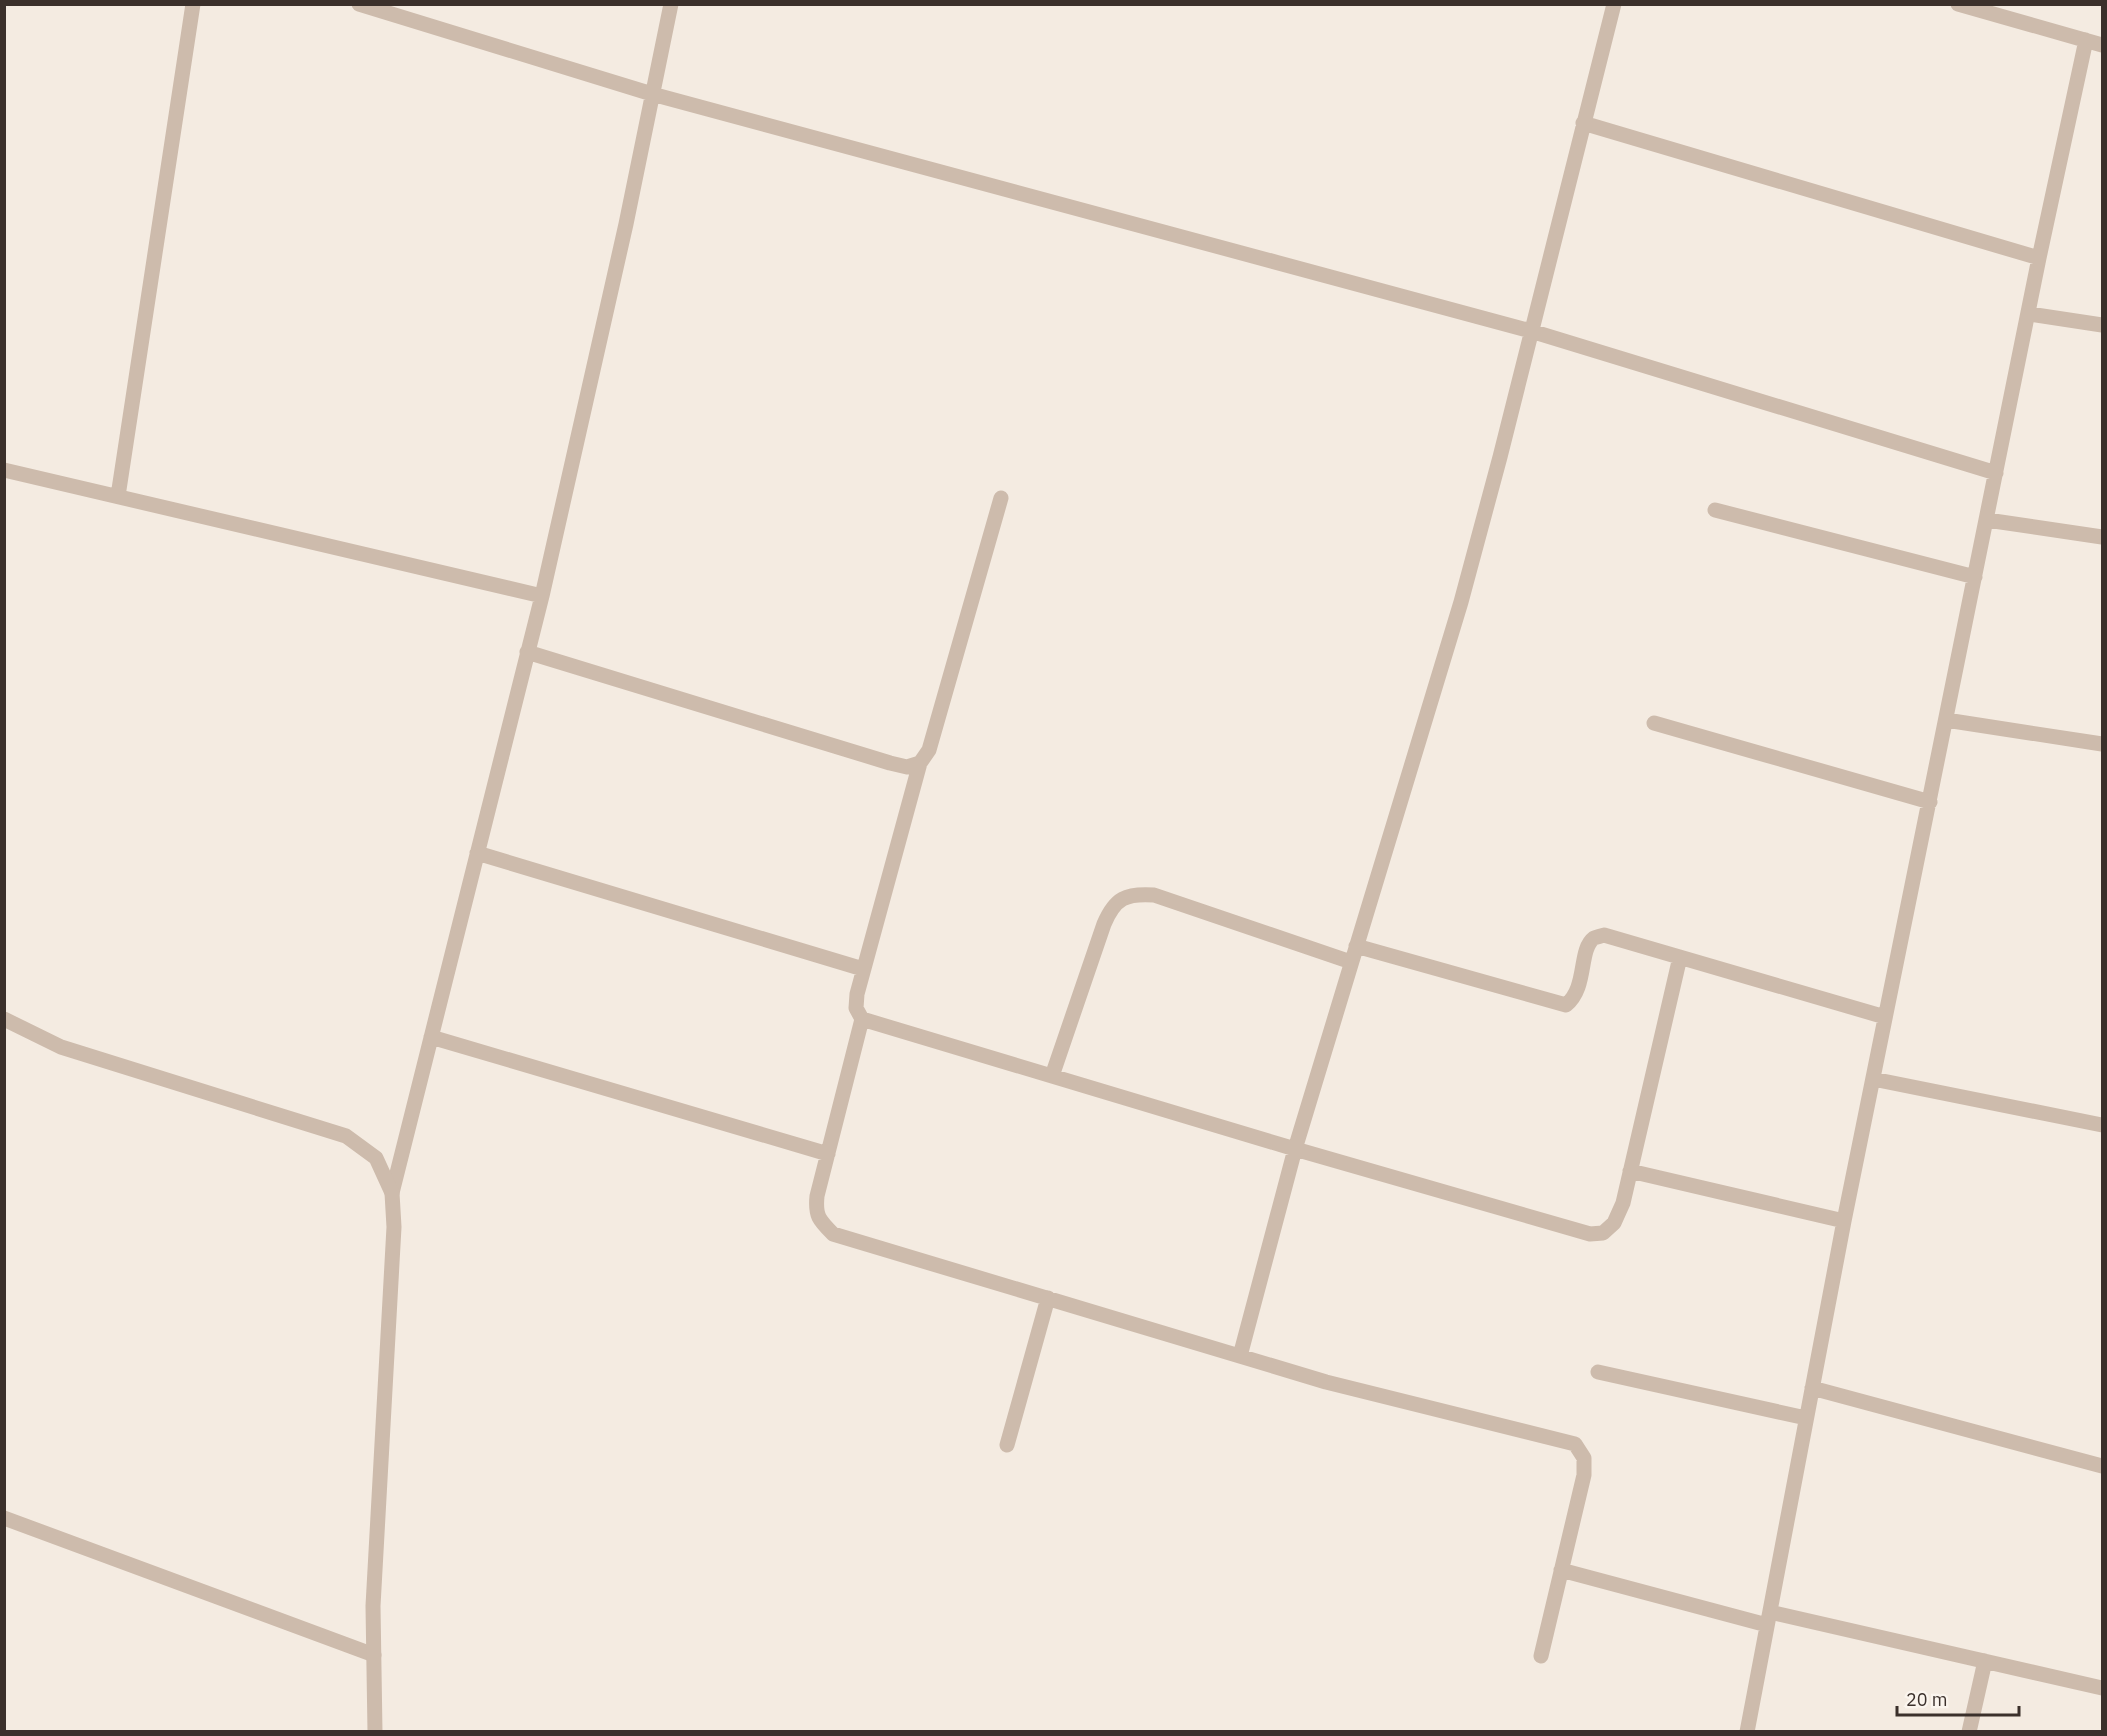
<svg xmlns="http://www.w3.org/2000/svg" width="2107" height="1736" viewBox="0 0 2107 1736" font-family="'IBM Plex Sans',sans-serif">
<rect width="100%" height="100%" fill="#f4ebe1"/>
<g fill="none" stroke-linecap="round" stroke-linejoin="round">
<path stroke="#cdbbac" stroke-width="15" d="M359 4 652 94 1531 331 1996 473
M1958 4 2102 45
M1583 123 2039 258
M2029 314 2102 325
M4 470 542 596
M118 496 193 4
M1715 510 1975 577
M1987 520 2102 537
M527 652 890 763 907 767 920 763 929 750 1001 498
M1946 720 2102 744
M1654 723 1930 802
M920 763 857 994 856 1008 862 1019 1295 1149 1590 1234 1603 1233 1614 1223 1623 1203 1680 957
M477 853 863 969
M1356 946 1566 1005C1588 987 1578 950 1594 938 1597 937 1601 936 1604 935L1885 1017
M862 1019 817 1196C815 1216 819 1220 833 1234L1326 1382 1575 1444 1584 1458V1475L1541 1656
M431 1037 828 1154
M1052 1076 1104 924C1115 898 1126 893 1154 895L1351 962
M1873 1079 2102 1125
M1630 1171 1844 1221
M392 1193 542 596 626 224 671 4
M1240 1356 1295 1149 1461 602 1500 457 1614 4
M1598 1372 1806 1418
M1812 1388 2102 1466
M1007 1445 1048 1298
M4 1518 374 1655
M1561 1570 1767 1625
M1770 1612 2102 1688
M1747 1732 1844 1221 2039 258 2086 40
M1969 1732 1985 1661"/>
<path stroke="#cdbbac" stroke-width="15" d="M4 1019 61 1047 346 1136 376 1158 392 1193 394 1227 373 1606 375 1732"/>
</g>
<rect width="2107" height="1736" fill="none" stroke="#3b302b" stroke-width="12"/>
<path d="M1897 1706v9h122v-9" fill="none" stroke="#3b302b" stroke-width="3"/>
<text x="1906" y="1706" font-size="18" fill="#3b302b" stroke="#fbf5ee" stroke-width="4.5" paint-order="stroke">20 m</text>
</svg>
